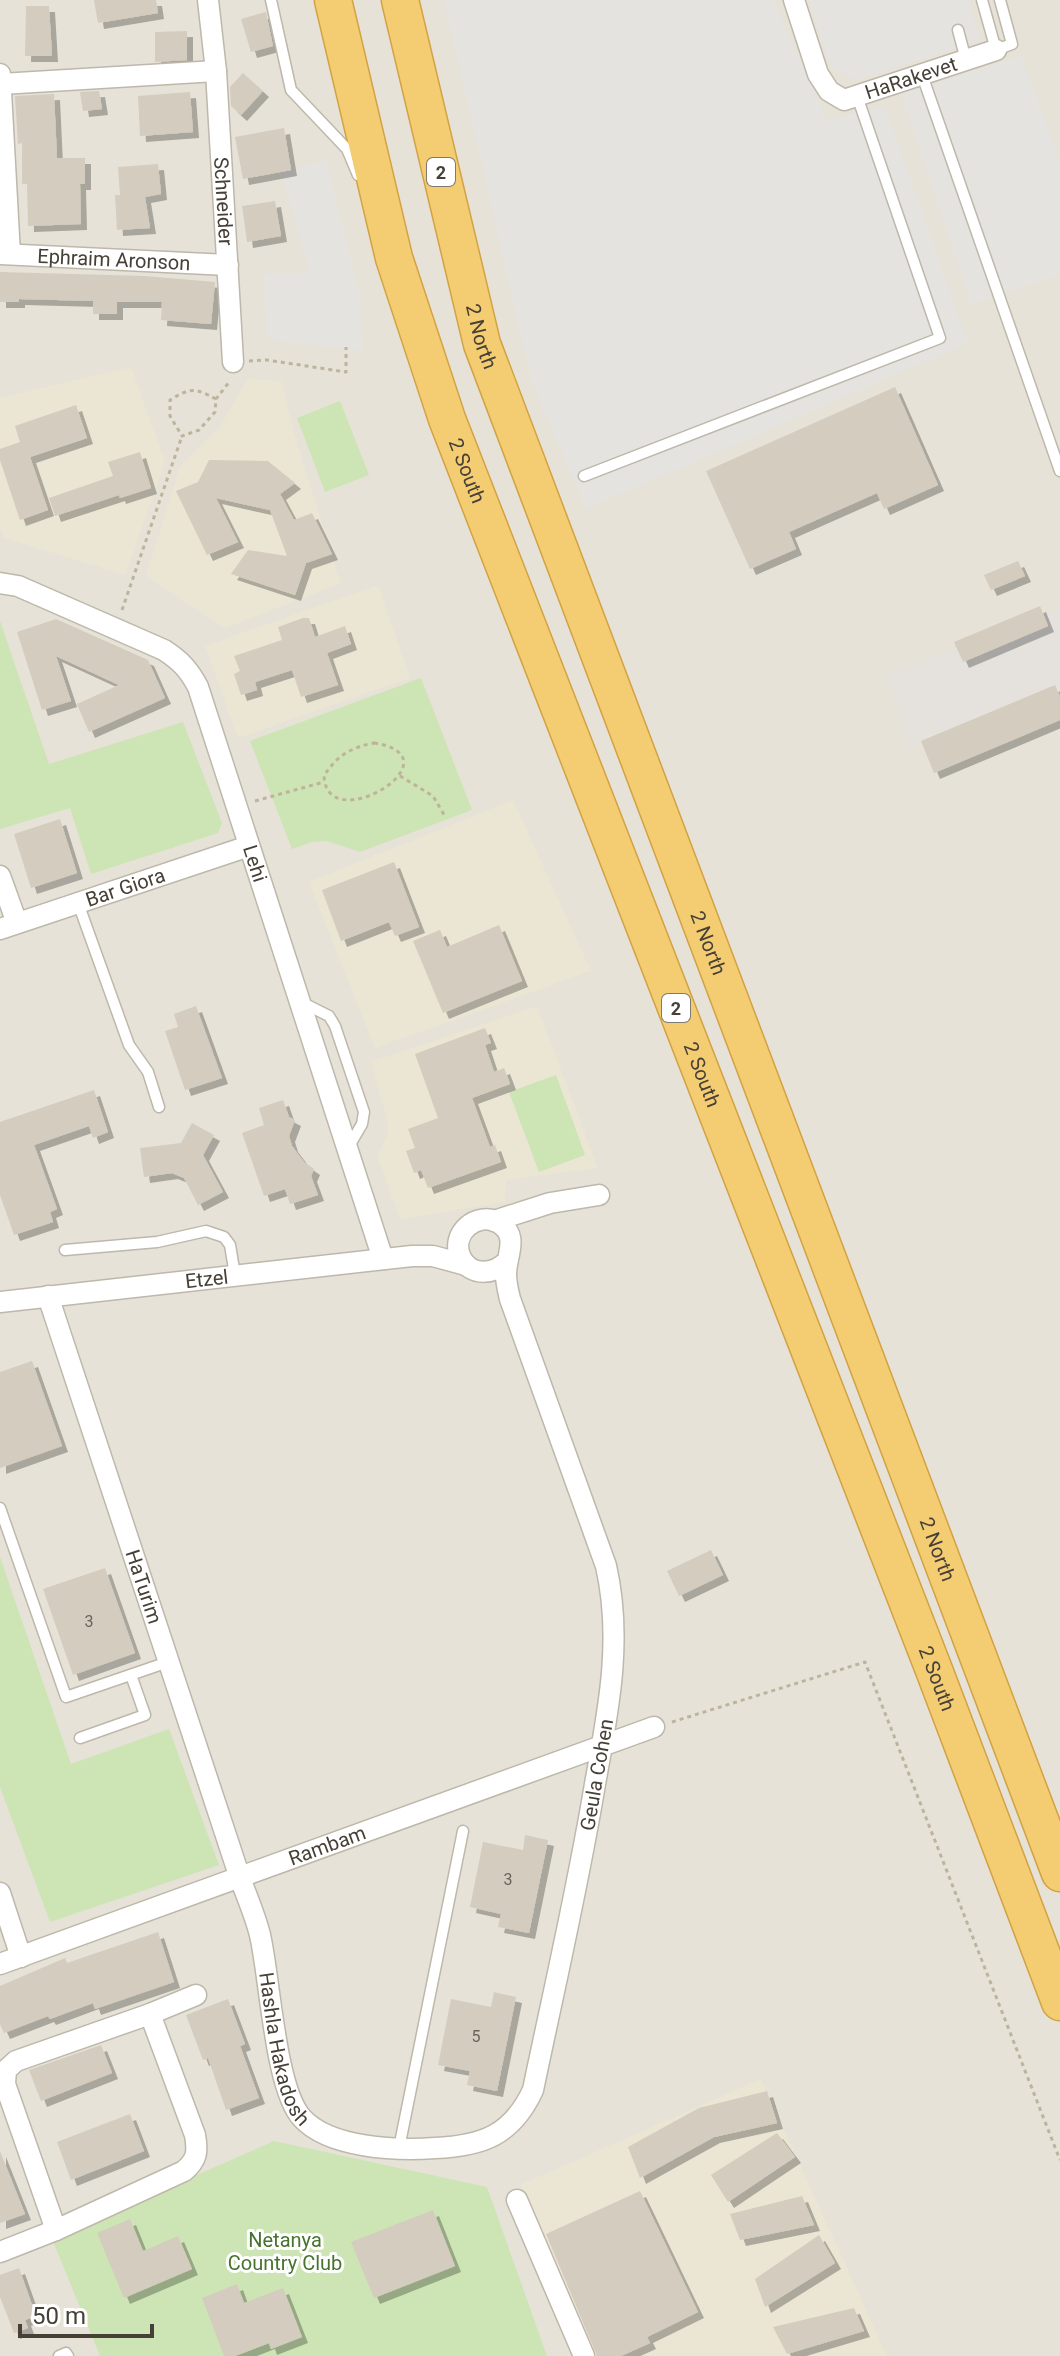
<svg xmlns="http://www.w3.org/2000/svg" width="1060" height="2356" viewBox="0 0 1060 2356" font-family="Roboto,sans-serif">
<defs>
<filter id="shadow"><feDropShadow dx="6" dy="6" stdDeviation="0" flood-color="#0004"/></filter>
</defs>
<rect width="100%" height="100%" fill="#f3f0e8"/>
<path fill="#e6e2d7" d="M0 0H1060V2356H0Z"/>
<path fill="#e5e2dd" d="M1060 608V695L910 747 887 674Z"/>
<path fill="#ebe5d3" d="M131 367 165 462 125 575 4 538 0 528V398Z
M248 379 281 381 298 447 341 583 225 628 146 576 180 467 219 428Z
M378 585 410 678 238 738 205 646Z
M513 800 591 971 375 1048 309 882Z
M537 1006 598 1168 506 1180 505 1202 400 1219 377 1156 388 1134V1123L371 1062Z
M761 2079 887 2356H596L520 2185Z"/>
<path fill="#cde4b4" d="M340 401 369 475 325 492 297 418Z
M0 621 49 764 183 722 222 823 218 833 91 874 70 808 0 829Z
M421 678 472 810 360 852 327 841 312 842 292 849 250 741Z
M556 1075 585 1155 539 1172 509 1092Z
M0 1557 71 1764 169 1729 219 1865 50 1922 0 1787Z
M274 2141 487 2187 547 2356H100L52 2239Z"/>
<path fill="#e4e3df" d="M444 0H773L827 120 885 106 968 343 586 509 531 380Z
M809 0H969L980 41 856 80 831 68Z
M1021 56 1060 161V275L971 304 901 94Z
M326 160 360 296 362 351 267 339 263 274 309 273 282 172Z"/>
<path fill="#d4ccbe" filter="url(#shadow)" d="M94 0H156L158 13 98 23Z
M26 6H49L52 56H25Z
M266 12 273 46 251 52 241 19Z
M187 31V60L155 62V32Z
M243 73 263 91 241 115 231 106 230 87Z
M99 91 102 109 83 111 80 92Z
M190 92 193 132 140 136 138 96Z
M54 94 57 158H85V184H80L81 224 28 226 27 184H22V143L18 144 15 96Z
M284 128 291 170 243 179 235 137Z
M158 164 161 194 145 197 150 228 117 230 115 195H120L118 167Z
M275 201 281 236 247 242 242 206Z
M0 272 145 276 215 282 211 324 161 320 162 302H117V314H93V301L19 299V302H0Z
M895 387 938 485 884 509 877 493 789 532 796 549 750 569 706 471Z
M76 405 87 438 30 457 48 510 20 520 0 460V449L20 442 15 426Z
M140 452 151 488 120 498 119 495 55 516 49 498 113 476 108 462Z
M209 460 268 461 295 483 280 494 294 520 312 513 332 554 306 563 295 595 231 574 248 550 287 556 270 510 216 498 238 542 207 555 176 491 198 482Z
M1018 561 1025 576 991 590 984 575Z
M1040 606 1048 626 963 662 954 642Z
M303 618H309L315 637 345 626 351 644 327 653 338 685 301 697 292 670 255 682 257 690 241 695 234 674 240 671 234 656 282 640 278 627Z
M56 619 148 660 165 698 89 732 77 704 119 685 56 656 71 701 42 710 17 632Z
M1055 685 1060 696V720L934 773 921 741Z
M60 819 77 873 31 888 14 834Z
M394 862 419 927 395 936 389 922 341 941 322 890Z
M499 925 522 981 443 1013 413 941 440 930 447 947Z
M196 1006 222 1078 185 1090 165 1031 178 1027 174 1014Z
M485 1028 491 1043 485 1045 494 1072 504 1068 510 1084 472 1098 490 1147 495 1145 501 1162 428 1188 421 1170 414 1173 406 1151 415 1148 408 1129 438 1118 415 1054Z
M94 1090 108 1132 93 1138 89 1126 34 1145 57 1209 50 1212 53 1222 14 1235 0 1195V1122Z
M283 1100 289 1117 295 1120 289 1136 292 1146 304 1162 314 1169 311 1176 318 1195 290 1204 285 1189 264 1196 242 1133 264 1125 259 1108Z
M192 1123 214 1135 203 1155 223 1192 198 1205 184 1178 172 1173 144 1177 140 1148 181 1143Z
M32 1361 62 1446 0 1468V1372Z
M711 1550 723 1575 679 1596 667 1571Z
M105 1568 135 1653 73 1675 43 1589Z
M525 1835 548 1840 529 1933 498 1927 501 1914 470 1907 483 1842 523 1850Z
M158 1932 174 1982 95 2009 93 2003 50 2019 48 2016 4 2033 0 2024V1986L65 1958 67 1963Z
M494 1992 516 1997 497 2091 467 2085 470 2071 438 2065 451 1999 491 2007Z
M228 1999 245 2044 240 2046 259 2098 226 2110 208 2058 203 2060 186 2015Z
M101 2045 112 2073 41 2101 29 2070Z
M767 2091 777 2123 714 2137 640 2178 628 2147 699 2108Z
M130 2114 144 2151 71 2180 57 2142Z
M777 2133 795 2157 728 2202 711 2175Z
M0 2151 25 2214 0 2223Z
M640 2191 698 2312 647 2337 650 2343 621 2356H597L546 2234Z
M802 2196 814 2225 740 2240 730 2214Z
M433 2210 455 2266 374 2298 351 2242Z
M130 2219 143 2251 178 2236 192 2269 124 2298 97 2233Z
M819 2235 835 2263 765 2307 755 2279Z
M19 2268 36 2316 25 2320 28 2328 14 2333 0 2297V2275Z
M237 2284 244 2303 283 2288 302 2337 271 2349 269 2343 235 2356H224L202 2298Z
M854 2308 864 2331 787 2354 773 2327Z"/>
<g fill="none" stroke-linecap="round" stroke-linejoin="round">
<g stroke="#beb8ab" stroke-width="13">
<path id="service" d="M271 0 291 90 347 149 358 175
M982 0 996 50 1012 44 1000 0
M958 30 966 60
M922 75 1060 471
M584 476 940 338 857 96
M78 903 129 1045 148 1072 159 1107
M299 1001 329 1016 335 1026 364 1112 362 1124 348 1148
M65 1250 157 1242 206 1231 224 1237 230 1245 235 1275
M0 1508 66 1697 168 1662
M80 1738 145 1715 131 1675
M399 2148 463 1831
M59 2356 66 2353 68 2356"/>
</g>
<g stroke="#beb8ab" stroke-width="23">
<g id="minor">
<path id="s1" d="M208 0 216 71 233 362"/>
<path id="s2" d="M794 0 818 74 829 91 844 100 996 50"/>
<path d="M0 74 10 254"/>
<path d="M1 84 216 71"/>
<path id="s3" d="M0 254 228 265"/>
<path id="s4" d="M0 583 18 586 164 650C181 661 189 670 198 687L383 1259"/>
<path d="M0 876 17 923"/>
<path id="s5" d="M0 929 249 846"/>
<path d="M494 1221 550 1203 599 1195"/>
<path id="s6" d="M48 1296 240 1878C247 1897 255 1915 260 1935 270 1978 275 2089 302 2118 329 2148 397 2151 435 2148 483 2146 512 2135 533 2090 554 1989 578 1887 595 1784 608 1712 623 1640 606 1566L510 1299C508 1291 506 1283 506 1274 506 1256 520 1236 499 1223 477 1210 449 1234 461 1258 471 1277 495 1275 508 1260"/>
<path id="s7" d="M0 1302 412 1256H433L466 1265"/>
<path d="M0 1893 21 1957"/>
<path id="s8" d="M0 1964 654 1727"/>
<path d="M517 2200 584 2356"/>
<path d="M56 2230 5 2084 6 2070 16 2061 150 2014 196 1995"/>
<path d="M0 2252 56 2230 184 2171C197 2160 198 2152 195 2135L150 2014"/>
</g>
</g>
<g stroke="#d2a243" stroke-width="39">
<g id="motorway">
<path id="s9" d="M333 0 394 258 447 419 934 1670 1060 2002"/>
<path id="s10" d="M400 0 482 344 1060 1873"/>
</g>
</g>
<path stroke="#beb49d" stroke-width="3" stroke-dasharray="4 4" stroke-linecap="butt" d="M249 361 267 360 346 372V347
M216 399C195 388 191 387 170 400V416L182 436 199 430 215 412 216 399 230 381
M122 610 182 436
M374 743C462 757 327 840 324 776 336 756 352 747 374 743Z
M400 776 433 796 446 818
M255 801 324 782
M672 1722 865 1662 1060 2160"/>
<use href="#service" stroke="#fff" stroke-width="10"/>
<use href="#minor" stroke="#fff" stroke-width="20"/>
<use href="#motorway" stroke="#f4cc72" stroke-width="36"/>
</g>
<g text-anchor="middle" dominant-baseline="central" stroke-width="6" stroke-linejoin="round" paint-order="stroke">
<g font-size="16" fill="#6a6359">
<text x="89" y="1621">3</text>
<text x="508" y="1879">3</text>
<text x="476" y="2036">5</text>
</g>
<g fill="#fff" stroke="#7e7973" stroke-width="2">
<rect x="427" y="158" width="28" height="28" rx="6"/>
<rect x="662" y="994" width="28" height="28" rx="6"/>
</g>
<g font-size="18" font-weight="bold" fill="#464037">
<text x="441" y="172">2</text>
<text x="676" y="1008">2</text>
</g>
<g font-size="20" fill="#464037" stroke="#fff">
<text stroke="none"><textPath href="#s2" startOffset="186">HaRakevet</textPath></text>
<text stroke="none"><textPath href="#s1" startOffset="202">Schneider</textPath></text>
<text stroke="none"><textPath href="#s3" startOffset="114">Ephraim Aronson</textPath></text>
<text stroke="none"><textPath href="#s10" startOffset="346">2 North</textPath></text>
<text stroke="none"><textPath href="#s9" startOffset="490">2 South</textPath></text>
<text stroke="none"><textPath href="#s4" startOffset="414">Lehi</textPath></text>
<text stroke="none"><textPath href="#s5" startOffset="132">Bar Giora</textPath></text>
<text stroke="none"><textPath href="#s10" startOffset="994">2 North</textPath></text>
<text stroke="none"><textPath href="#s9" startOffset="1138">2 South</textPath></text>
<text stroke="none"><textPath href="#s7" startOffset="208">Etzel</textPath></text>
<text stroke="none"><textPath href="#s10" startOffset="1642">2 North</textPath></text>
<text stroke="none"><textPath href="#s6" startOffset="306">HaTurim</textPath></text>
<text stroke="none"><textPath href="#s9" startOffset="1786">2 South</textPath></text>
<text stroke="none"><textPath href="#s6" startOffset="1446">Geula Cohen</textPath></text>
<text stroke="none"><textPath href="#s8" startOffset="348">Rambam</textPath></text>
<text stroke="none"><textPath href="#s6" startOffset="790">Hashla Hakadosh</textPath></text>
</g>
<g font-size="20" fill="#47732e" stroke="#fff">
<text x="285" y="2240">Netanya<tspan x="285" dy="23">Country Club</tspan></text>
</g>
</g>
<path d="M20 2324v12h132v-12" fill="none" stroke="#464037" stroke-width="4"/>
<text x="32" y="2324" font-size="24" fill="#464037" stroke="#ffffff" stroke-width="6" paint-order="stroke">50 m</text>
</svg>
